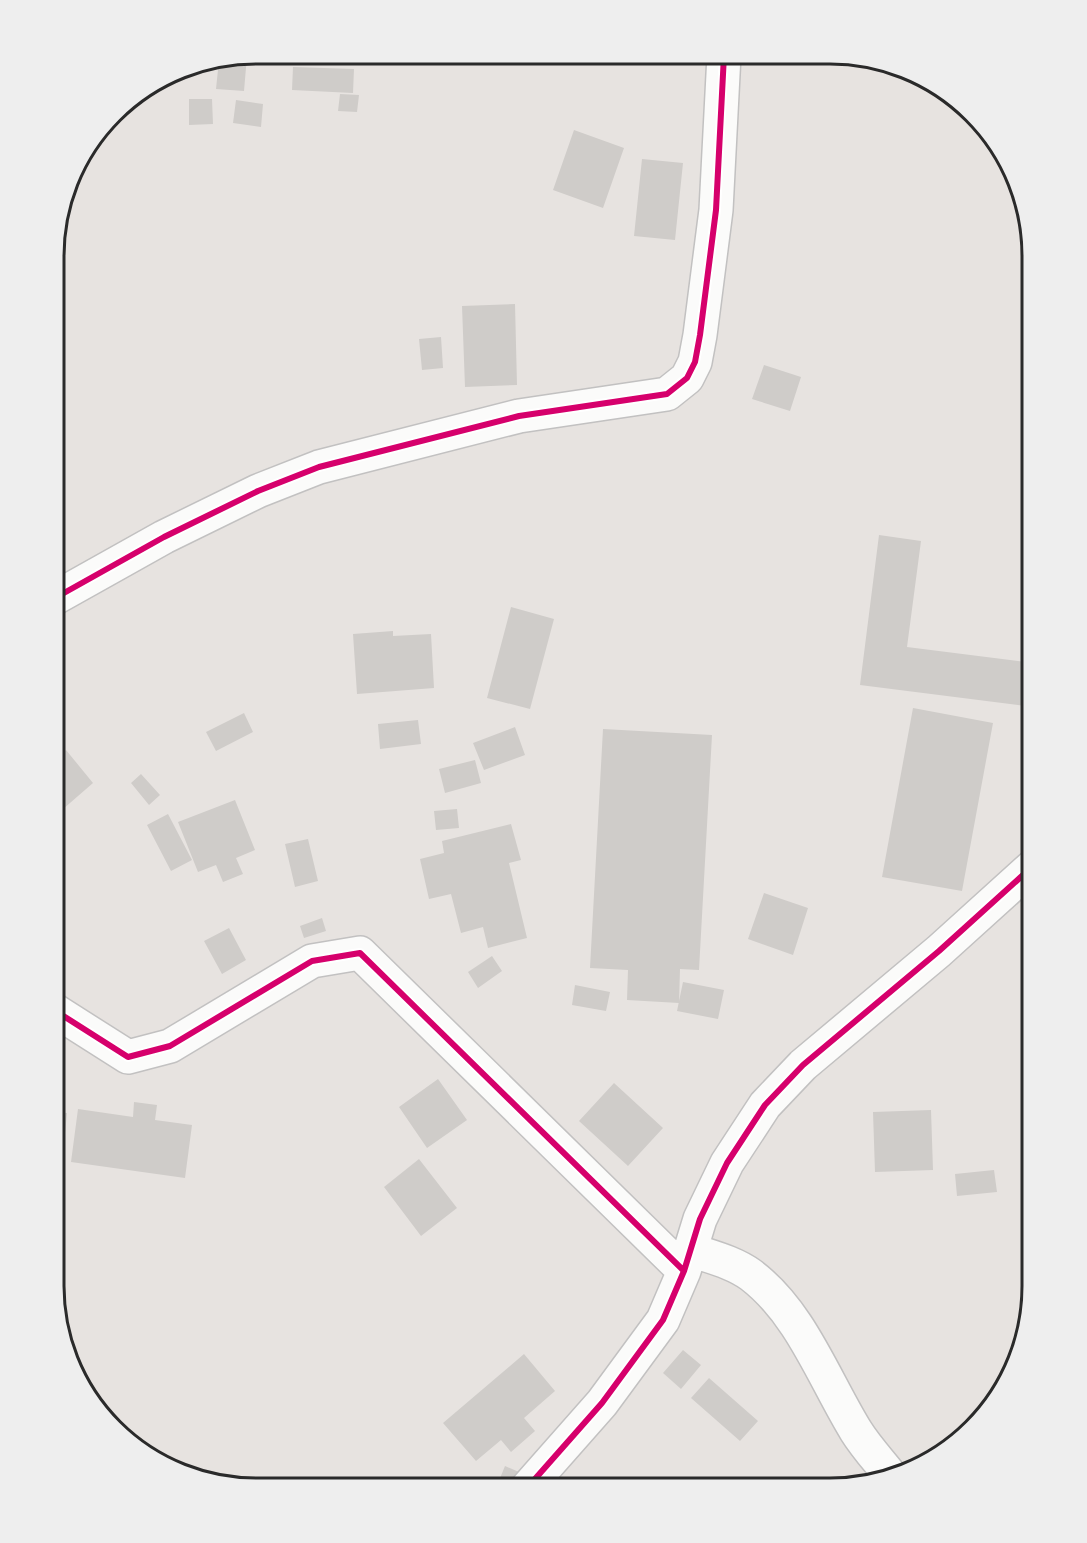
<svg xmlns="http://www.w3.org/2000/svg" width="1087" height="1543" viewBox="0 0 1087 1543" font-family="Commissioner,sans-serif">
<rect width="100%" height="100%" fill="#e7e3e0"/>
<path fill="#cfccc9" d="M247 56 244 91 216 89 219 60Z
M293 67 354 69 353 93 292 90Z
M143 92 142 104 124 103Z
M340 94 359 95 357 112 338 111Z
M189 99H212L213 124 189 125Z
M236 100 263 104 261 127 233 123Z
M574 130 624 148 603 208 553 190Z
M642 159 683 163 675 240 634 236Z
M515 304 517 385 465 387 462 306Z
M441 337 443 368 422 370 419 339Z
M764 365 801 377 790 411 752 399Z
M879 535 921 541 907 647 1033 663V707L860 685Z
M511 607 554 619 530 709 487 698Z
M393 631V636L431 634 434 688 357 694 353 634Z
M913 708 993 723 962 891 882 877Z
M244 713 253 732 216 751 206 732Z
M418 720 421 744 380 749 378 724Z
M515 727 525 755 484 770 473 743Z
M603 729 712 735 699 970 680 969 679 1003 627 1000 628 970 590 968Z
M66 750 93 783 55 816V760Z
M475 760 481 783 445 793 439 769Z
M141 774 160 795 149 805 131 783Z
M235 800 255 850 236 858 243 874 223 882 216 865 198 872 178 822Z
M457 809 459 828 436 830 434 811Z
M168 814 192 860 171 871 147 825Z
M511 824 521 860 509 863 527 938 488 948 483 927 461 933 451 894 429 899 420 859 444 853 442 841Z
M308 839 318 881 295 887 285 844Z
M764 893 808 908 793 955 748 939Z
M322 918 326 931 304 938 300 926Z
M229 928 246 960 222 974 204 941Z
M492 956 502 971 478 988 468 972Z
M683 982 724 990 718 1019 677 1011Z
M575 985 610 992 606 1011 572 1005Z
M438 1079 467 1120 427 1148 399 1107Z
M614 1083 663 1128 628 1166 579 1121Z
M134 1102 157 1105 155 1120 192 1125 185 1178 71 1162 78 1109 133 1117Z
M931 1110 933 1170 875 1172 873 1112Z
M54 1112 67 1113 63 1153 54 1152Z
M419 1159 457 1208 421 1236 384 1187Z
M994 1170 997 1192 957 1196 955 1174Z
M683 1350 701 1365 681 1389 663 1373Z
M524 1354 555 1391 524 1418 535 1431 511 1452 501 1440 476 1461 443 1423Z
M709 1378 758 1421 740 1441 691 1398Z
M505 1466 519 1472 513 1488H496Z"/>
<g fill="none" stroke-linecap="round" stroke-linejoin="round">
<g stroke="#c2c1c1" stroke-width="36">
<path id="minor" d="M55 598 164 537 258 491 319 467 519 416 667 394 687 378 695 362 700 335 716 210 724 55
M54 1010 128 1057 170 1046 312 961 360 953 684 1271
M691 1250C711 1257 733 1262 751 1275 801 1313 824 1379 856 1431 866 1447 879 1461 890 1475
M527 1488 602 1403 663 1320 684 1271 700 1219 727 1163 765 1105 803 1065 939 951 1033 866"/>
</g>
<use href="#minor" stroke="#fbfbfa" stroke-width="33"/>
<g stroke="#fff" stroke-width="10">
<path id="cycleway" d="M55 598 164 537 258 491 319 467 519 416 667 394 687 378 695 362 700 335 716 210 724 55
M54 1010 128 1057 170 1046 312 961 360 953 684 1271
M527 1488 602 1403 663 1320 684 1271 700 1219 727 1163 765 1105 803 1065 939 951 1033 866"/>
</g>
<use href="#cycleway" stroke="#d6006c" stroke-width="6"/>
</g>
<path d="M0 0H1087V1543H0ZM256 64H830A192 192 0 0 1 1022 256V1286A192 192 0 0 1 830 1478H256A192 192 0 0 1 64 1286V256A192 192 0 0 1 256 64Z" fill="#eee" fill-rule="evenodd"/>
<path fill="none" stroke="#2a2a2a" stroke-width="3" d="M256 64H830A192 192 0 0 1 1022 256V1286A192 192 0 0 1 830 1478H256A192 192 0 0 1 64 1286V256A192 192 0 0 1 256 64Z"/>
</svg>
